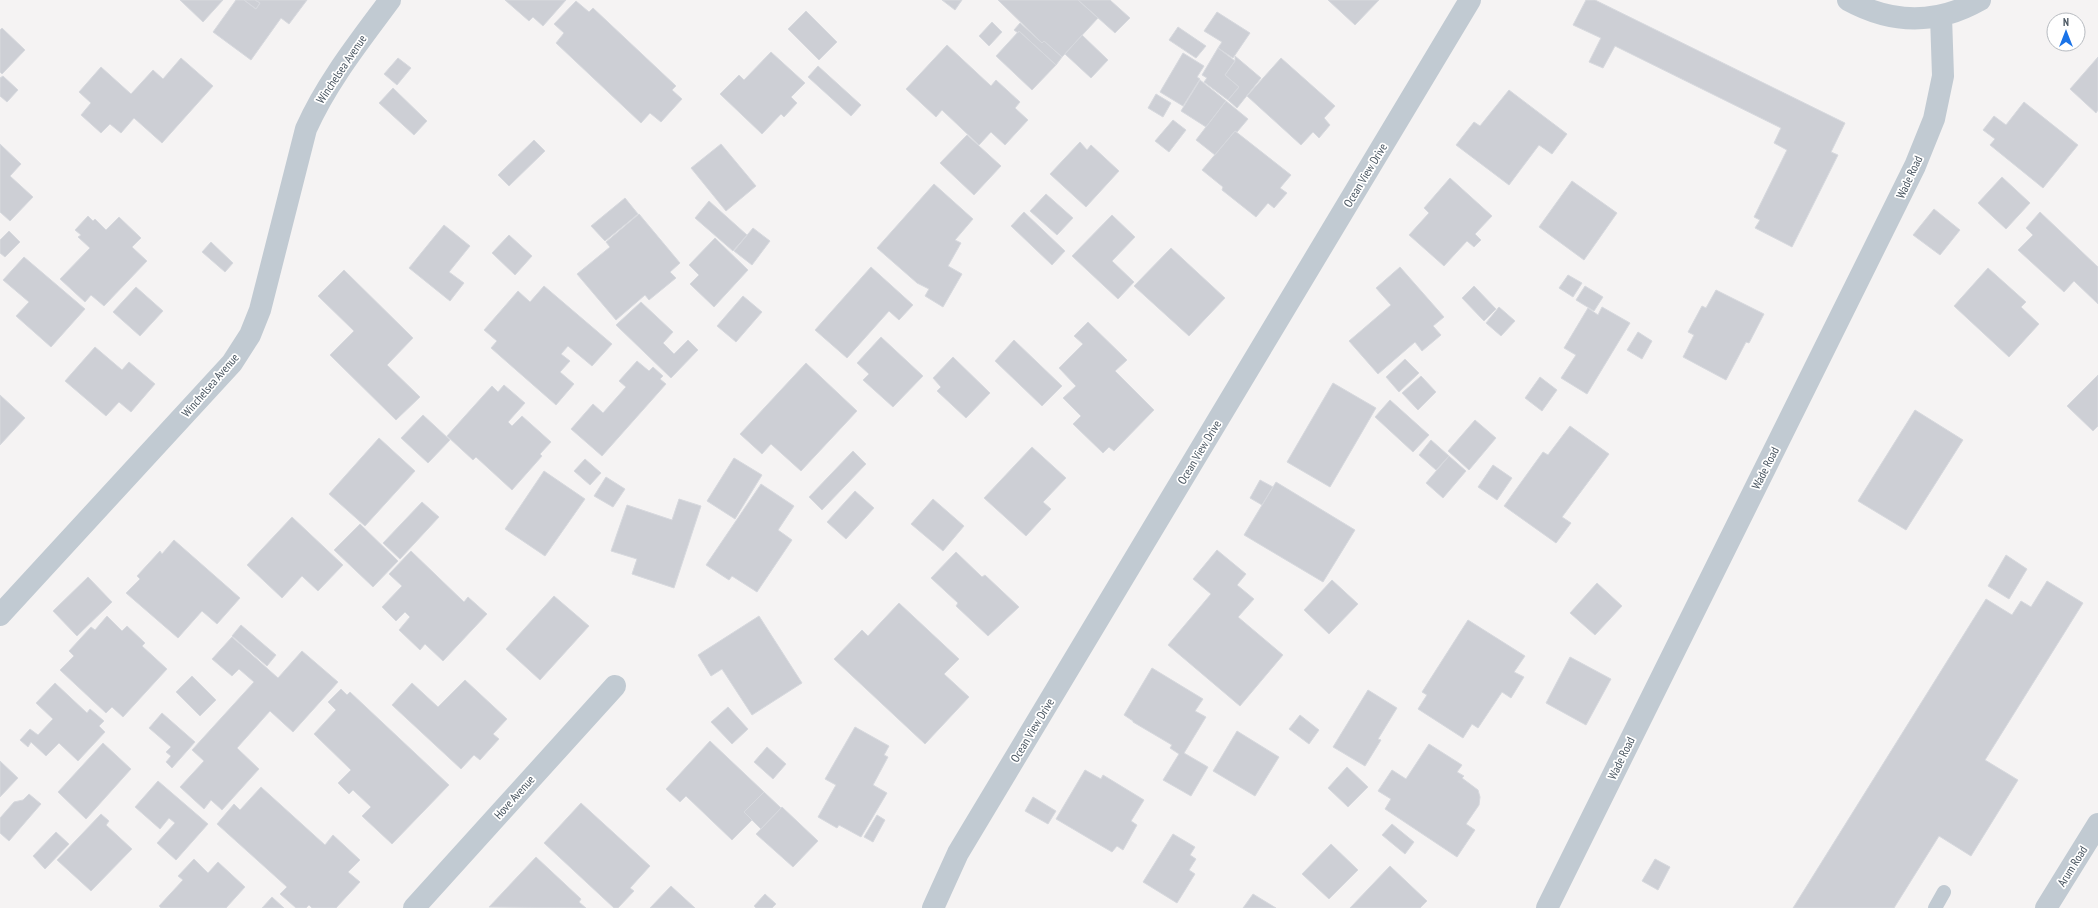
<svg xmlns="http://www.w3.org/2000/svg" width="2098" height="908" viewBox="0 0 2098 908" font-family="'PT Sans Narrow',sans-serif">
<rect width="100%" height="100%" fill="#f5f3f3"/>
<path fill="#cdcfd5" stroke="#d7d9de" d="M180 0H223L203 22Z
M236 0H244L256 9 260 3 255 0H307L289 24 281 18 251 60 213 32Z
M244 0H255L260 3 256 9Z
M505 0H566L543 26 533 17 529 21Z
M942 0H962L955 10Z
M998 0H1078L1098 18 1062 57 1044 41 1042 43Z
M1078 0H1110L1130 18 1115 33Z
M1328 0H1379L1355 25Z
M1586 0H1595L1845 123 1831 152 1838 155 1792 247 1755 228 1760 220 1754 217 1787 150 1774 143 1781 128 1615 46 1603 68 1589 62 1601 38 1573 25Z
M576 1 589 12 593 8 676 86 672 90 682 99 661 122 650 113 641 123 556 43 564 33 554 24Z
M806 11 837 42 819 60 788 29Z
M1217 12 1250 33 1233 58 1218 48 1222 42 1204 31Z
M992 22 1002 32 989 46 979 36Z
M1020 23 1042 43 1044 41 1062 57 1056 65 1019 31 1018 33 1014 30Z
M1178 27 1206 46 1196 58 1169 40Z
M2 28 25 50 2 74 0 72V30Z
M1019 31 1056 65 1032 90 996 56Z
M1082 35 1108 60 1091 78 1065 54Z
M947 45 991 86 996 80 1020 102 1015 108 1028 120 1005 145 991 132 979 145 942 110 936 117 906 89Z
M1218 48 1235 61 1225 75 1239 87 1228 100 1204 82 1207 78 1202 75Z
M771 52 805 83 791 97 797 103 784 117 781 114 762 134 720 94 739 75 744 80Z
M1183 53 1204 66 1197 77 1200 79 1183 106 1160 92Z
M1235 56 1261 78 1237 108 1228 100 1239 87 1225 75 1235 61Z
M2098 57V110L2096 113 2070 89Z
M181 58 213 86 162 143 134 118 121 133 110 124 101 133 81 115 91 103 79 92 101 67 131 94 153 70 163 79Z
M398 58 411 68 397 85 384 74Z
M1281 58 1335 106 1324 118 1330 125 1319 138 1313 132 1301 145 1247 96Z
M818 66 861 105 851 116 808 77Z
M3 76 18 90 7 102 0 96V78Z
M1200 80 1226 101 1206 127 1181 111Z
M393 88 427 121 414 135 379 103Z
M1509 90 1567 134 1552 154 1539 145 1509 185 1456 145 1474 122 1480 126Z
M1156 94 1171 103 1163 117 1148 108Z
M1226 101 1248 119 1237 132 1235 131 1215 155 1196 140Z
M2024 102 2078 145 2043 188 1990 145 1995 139 1983 130 1994 116 2006 125Z
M1173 120 1186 130 1169 152 1155 141Z
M1235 131 1291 175 1280 188 1287 193 1274 208 1268 203 1256 217 1222 190 1223 187 1202 170Z
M967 135 1001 166 974 195 940 163Z
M534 140 545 151 509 186 498 175Z
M1080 142 1087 150 1091 145 1119 171 1086 207 1050 174Z
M0 144 21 164 10 176 33 197 10 221 0 212Z
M721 144 756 186 726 211 691 168Z
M2002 177 2030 203 2006 229 1978 203Z
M1450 178 1492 216 1475 234 1481 240 1474 247 1467 241 1444 266 1409 235 1429 213 1424 208Z
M1572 181 1617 213 1584 260 1539 227Z
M934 184 973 219 955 240 961 243 948 266 962 274 943 307 925 296 929 289 917 283 877 248Z
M1046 194 1073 218 1057 235 1030 211Z
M625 198 638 214 605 241 591 226Z
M709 201 747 235 733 251 695 218Z
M1934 209 1960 230 1940 255 1913 235Z
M1024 212 1065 251 1052 265 1011 226Z
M2040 212 2098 267V304L2074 281 2064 292 2018 250 2033 235 2026 228Z
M639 214 680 263 670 272 676 278 649 300 645 295 616 320 577 274 610 247 606 242Z
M1112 215 1135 237 1112 261 1134 282 1118 299 1072 256Z
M88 216 93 221 95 219 106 230 119 217 141 238 132 247 147 261 104 306 91 295 85 302 60 279 90 248 78 237 81 235 75 230Z
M444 225 470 246 449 272 464 283 450 301 409 268Z
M753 228 770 241 752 265 734 251Z
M9 231 20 242 5 257 0 253V240Z
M509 235 532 256 515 275 492 253Z
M715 238 748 270 714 307 690 284 699 275 689 265Z
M211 242 233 263 225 272 202 252Z
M1171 248 1225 298 1189 336 1134 286Z
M24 257 85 309 51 347 16 316 29 302 3 280Z
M871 267 913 305 899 320 889 311 847 358 815 330Z
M1400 267 1444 317 1433 326 1441 335 1422 351 1415 342 1378 374 1349 341 1391 305 1376 288Z
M1988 268 2026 302 2021 307 2039 324 2009 357 1954 306Z
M344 270 413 338 387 365 420 397 396 420 330 355 354 331 318 296Z
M1568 275 1582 283 1573 297 1559 288Z
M544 286 612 344 592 366 568 346 561 354 570 361 560 372 574 384 556 405 491 348 497 341 484 330 518 291 530 302Z
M1474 286 1496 309 1484 321 1462 298Z
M1585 286 1603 297 1594 311 1576 300Z
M136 287 163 311 140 336 113 312Z
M1716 290 1764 314 1749 343 1746 342 1726 380 1683 357 1694 335 1688 332 1702 306 1706 308Z
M743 296 762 312 736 342 717 326Z
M641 302 673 332 663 343 674 354 688 340 698 350 671 378 616 325Z
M1499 307 1515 321 1501 336 1486 323Z
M1602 307 1630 323 1587 394 1561 378 1576 355 1564 348 1588 308 1598 315Z
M1088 322 1127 360 1115 371 1154 410 1114 451 1109 447 1103 453 1073 424 1081 416 1063 398 1076 386 1059 368 1083 344 1074 336Z
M1638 332 1652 341 1642 359 1627 350Z
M881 337 923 376 893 407 863 380 869 374 857 363Z
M1014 340 1062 386 1042 406 995 361Z
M95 347 122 370 129 362 155 384 131 412 119 402 106 416 65 381Z
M953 357 990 393 966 418 937 391 941 387 933 378Z
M1405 359 1419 373 1399 392 1386 377Z
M637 361 649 371 653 367 663 376 660 379 666 384 602 456 571 429 593 404 603 413 626 387 619 381Z
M806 363 857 411 801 471 771 444 762 454 740 434Z
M2098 375V426L2093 431 2067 406Z
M1421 376 1436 392 1418 410 1402 393Z
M1540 377 1557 390 1542 411 1525 398Z
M1333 383 1376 408 1330 487 1287 462Z
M504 385 525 403 508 422 512 426 522 416 551 442 540 454 542 456 512 490 476 457 473 460 447 436 492 386 498 392Z
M0 395 25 418 0 445Z
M1390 400 1429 435 1413 452 1375 417Z
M1915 410 1963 440 1906 530 1858 501Z
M423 415 450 440 428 463 401 438Z
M1475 420 1496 438 1469 470 1448 451Z
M1570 426 1609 454 1562 517 1571 523 1556 543 1504 506 1543 452 1548 455Z
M379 438 415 471 365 526 329 494Z
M1431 440 1449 456 1436 470 1419 455Z
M1032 447 1066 478 1043 502 1051 509 1026 536 984 498Z
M853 451 866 464 822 510 809 497Z
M1449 456 1466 471 1443 498 1426 483Z
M734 458 762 475 735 519 707 501Z
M585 459 601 473 590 485 574 471Z
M1493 465 1512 478 1497 500 1478 487Z
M544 471 585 499 545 556 505 529Z
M606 477 625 489 613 507 594 496Z
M1260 480 1273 487 1262 505 1250 498Z
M1276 482 1355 530 1323 582 1244 535Z
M761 484 794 506 778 530 792 540 757 592 732 576 729 580 706 565Z
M855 491 874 508 846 539 827 522Z
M679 499 701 506 674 588 632 574 637 559 611 551 627 505 672 520Z
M933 499 964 526 943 551 911 524Z
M422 502 439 517 400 559 383 543Z
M292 517 343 565 318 591 302 576 282 598 247 565Z
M360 524 398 561 373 587 334 550Z
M174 540 240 598 217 624 202 611 178 638 126 593 140 579 137 576 160 551 162 554Z
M1217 550 1246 574 1237 585 1254 599 1238 617 1283 655 1240 706 1168 645 1211 594 1193 579Z
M411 551 464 602 468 597 487 614 443 661 425 644 420 650 399 630 410 617 405 612 396 621 382 607 402 586 389 574Z
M956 552 982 577 985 575 1019 607 988 636 956 606 958 603 931 578Z
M2006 555 2027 569 2009 599 1988 586Z
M88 577 112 602 77 636 53 611Z
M1332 580 1358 604 1329 634 1304 610Z
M2047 581 2083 603 1985 760 2018 780 1971 856 1939 836 1894 908H1793L1986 599 2012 615 2021 601 2031 607Z
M1597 583 1622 606 1595 635 1570 613Z
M554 596 589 626 540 680 506 649Z
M899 603 959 659 944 674 969 697 925 744 834 659 862 630 868 636Z
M107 616 122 631 127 626 145 643 142 646 167 669 123 717 112 707 106 713 60 670 74 656 69 651 91 627 95 630Z
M759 616 802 683 752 715 722 669 711 676 698 655Z
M1468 620 1525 656 1514 672 1524 677 1511 698 1502 692 1478 728 1472 724 1463 738 1418 709 1427 695 1422 692Z
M241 625 276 655 267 666 232 636Z
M232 637 278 678 302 651 338 682 293 732 270 711 237 748 259 769 222 810 211 800 204 809 180 787 204 761 192 750 254 682 239 669 232 676 212 659Z
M1570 657 1611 679 1586 725 1546 703Z
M1152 668 1203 699 1195 711 1206 717 1184 753 1208 767 1191 796 1163 780 1179 754 1170 748 1172 745 1133 722V721L1124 715Z
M192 676 216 700 200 716 176 692Z
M465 680 507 719 493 734 499 739 480 760 474 755 461 769 392 705 412 683 438 707Z
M55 683 87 713 90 709 104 721 99 726 105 732 78 761 59 743 46 756 31 742 28 747 20 740 30 729 38 735 53 719 36 703Z
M341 689 347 695 350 692 449 785 392 844 362 816 371 807 353 790 349 794 338 783 351 770 314 734 336 710 328 702Z
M1368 690 1397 708 1378 739 1381 740 1365 766 1333 747Z
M728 707 748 729 732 744 711 722Z
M162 713 195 742 172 768 166 762 171 756 166 752 171 747 149 728Z
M1300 715 1319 730 1309 744 1289 729Z
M855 727 889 746 884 755 888 757 873 785 887 793 861 837 839 825 837 828 818 817 836 785 825 779Z
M1237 731 1279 757 1255 796 1213 771Z
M710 741 764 792 744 812 752 820 732 840 686 796 680 802 666 789Z
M103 743 131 769 86 819 58 792Z
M1429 744 1462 765 1457 772 1464 776 1462 778 1478 790 1480 797 1479 805 1466 824 1475 830 1457 857 1385 809 1391 799 1378 791 1392 770 1406 779Z
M767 747 786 764 773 779 754 762Z
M0 761 18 778 0 797Z
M1347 767 1368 787 1348 807 1328 788Z
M1085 770 1101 779 1103 775 1144 800 1131 821 1137 825 1123 850 1117 846 1112 852 1056 819Z
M158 781 208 824 176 860 157 843 175 823 169 818 160 829 135 807Z
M261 787 325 845 333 835 360 860 348 872 360 882 336 908H312L309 905 306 908H296L280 894 287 887 217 824 234 804 240 810Z
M764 792 781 808 761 829 744 812Z
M29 794 41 804 9 841 0 833V818L14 802 23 800Z
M1033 797 1056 811 1048 824 1025 811Z
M581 803 650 866 630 888 634 891 618 908H614L544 843Z
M782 807 818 841 793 867 756 834Z
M101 814 109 821 106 825 132 849 91 891 57 860Z
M877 815 885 820 873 842 864 837Z
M1392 824 1414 842 1405 854 1382 835Z
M56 832 69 844 45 869 33 856Z
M1173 834 1195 847 1190 855 1196 859 1189 870 1195 874 1177 903 1143 882Z
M1331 844 1358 870 1329 899 1302 874Z
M536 857 581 899 579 902 586 908 489 907Z
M194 859 208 873 218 862 245 887 226 908H161L159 906 183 880 178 876Z
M1655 859 1670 867 1658 890 1642 881Z
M1390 866 1427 901 1420 908H1350Z
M671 886 695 908H650Z
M765 894 776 904 772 908H756L754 906Z
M1253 894 1276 908H1243Z
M272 897 284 908H262Z"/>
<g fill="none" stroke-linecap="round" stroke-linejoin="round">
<path stroke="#c1cad2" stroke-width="14" d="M1935 908 1944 892"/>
<path stroke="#c1cad2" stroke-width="22" d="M1848 0C1892 24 1936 25 1980 0
M0 615 232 363 250 335 260 310 306 129C327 82 359 42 390 0
M414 908 615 686
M933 908 958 853 1470 0
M1547 908 1915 166 1934 119 1943 76 1941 16
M2046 908 2098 824"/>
</g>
<g text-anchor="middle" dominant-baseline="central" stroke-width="3.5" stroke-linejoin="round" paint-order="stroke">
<g font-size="12" fill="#4a5661" stroke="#fff">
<text transform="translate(341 69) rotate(-56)">Winchelsea Avenue</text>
<text transform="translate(1365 175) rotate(-59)">Ocean View Drive</text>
<text transform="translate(1909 177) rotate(-65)">Wade Road</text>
<text transform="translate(210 385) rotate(-49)">Winchelsea Avenue</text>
<text transform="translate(1199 452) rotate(-59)">Ocean View Drive</text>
<text transform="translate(1765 468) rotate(-63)">Wade Road</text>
<text transform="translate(1032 730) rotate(-59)">Ocean View Drive</text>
<text transform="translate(1621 758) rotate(-64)">Wade Road</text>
<text transform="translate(514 797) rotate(-48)">Hove Avenue</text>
<text transform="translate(2072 866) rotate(-58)">Arum Road</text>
</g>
</g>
<g transform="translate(2066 32)"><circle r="19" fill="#ffffff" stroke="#b7bbc0"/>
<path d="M0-3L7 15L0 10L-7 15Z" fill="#1a73e8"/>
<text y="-6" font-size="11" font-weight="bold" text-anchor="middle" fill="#4a5661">N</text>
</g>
</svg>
